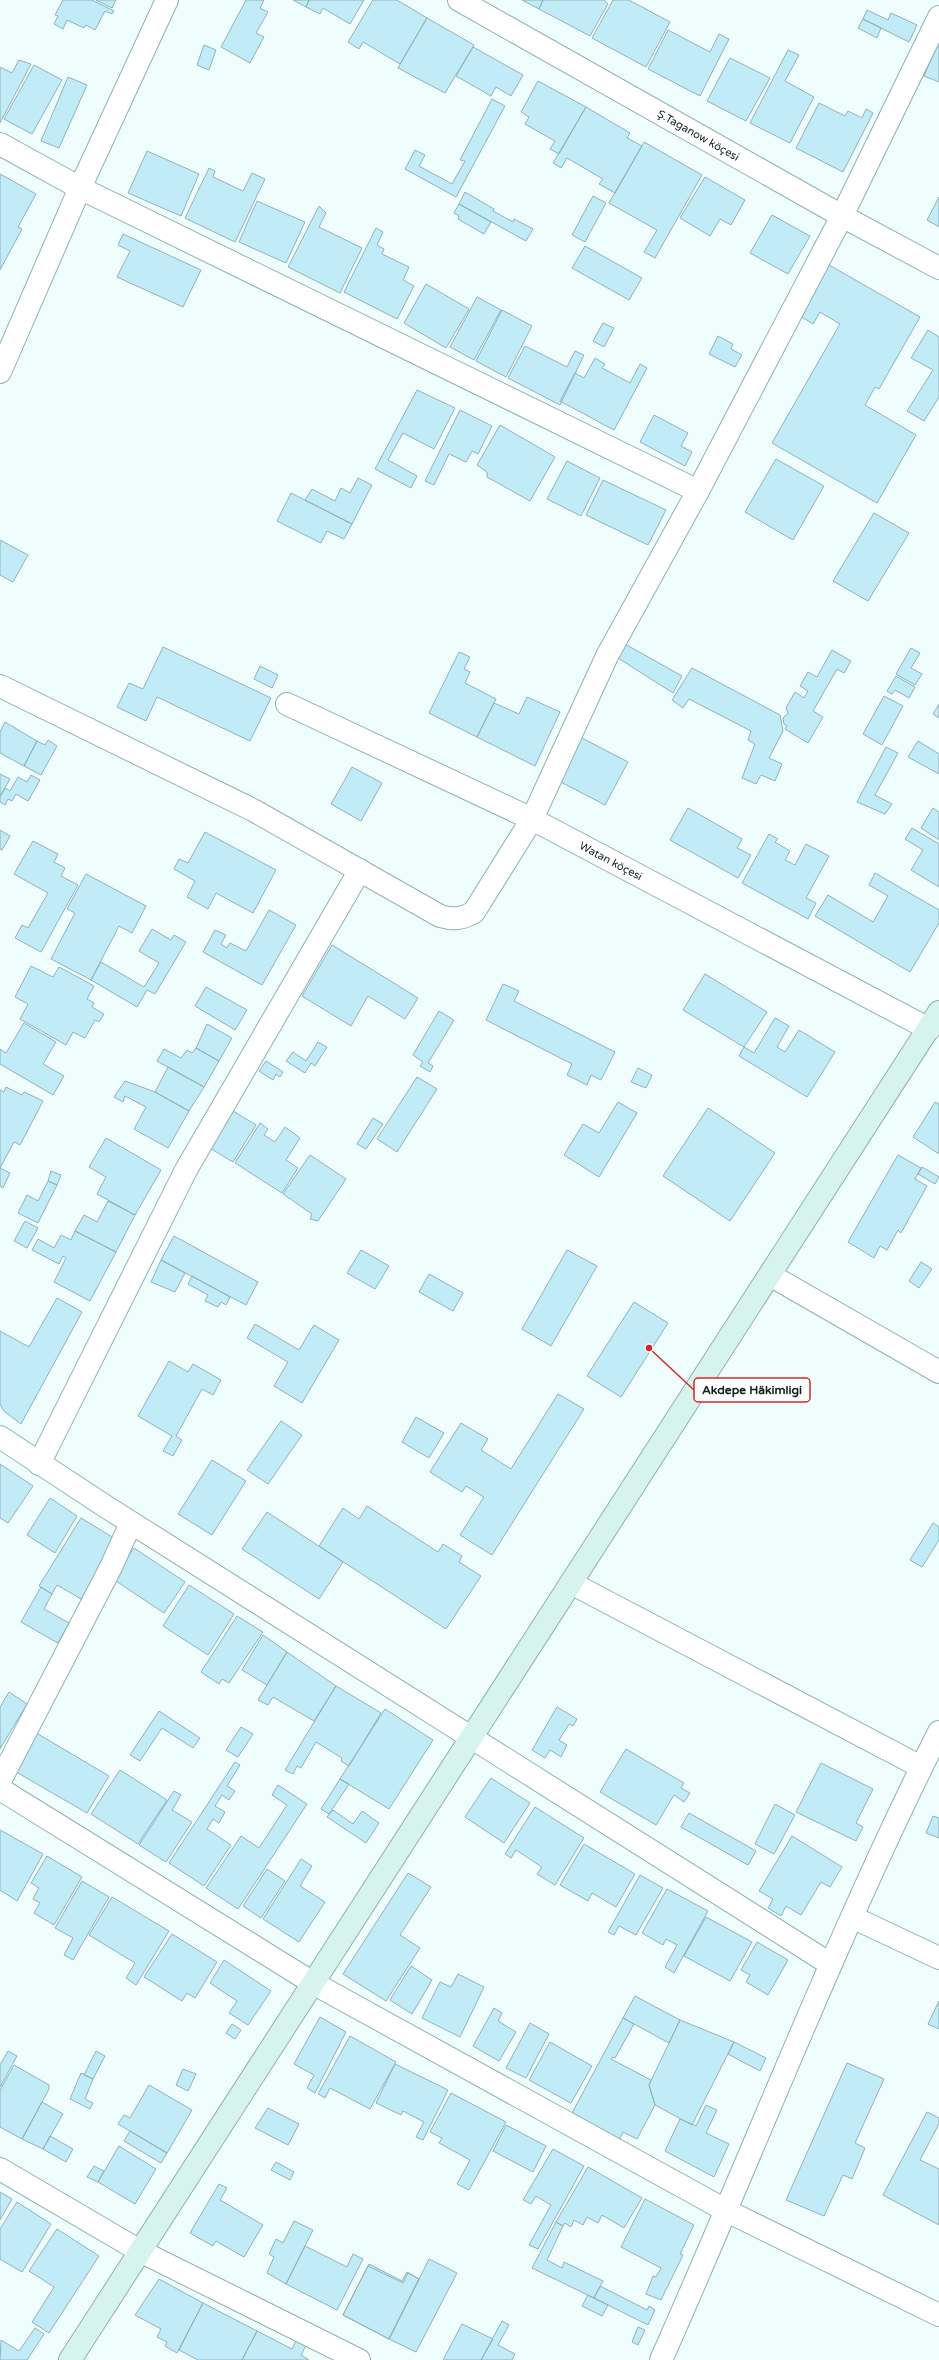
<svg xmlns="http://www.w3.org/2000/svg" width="939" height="2360" viewBox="0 0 939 2360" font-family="'Varela Round',sans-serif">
<rect width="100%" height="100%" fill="#effefd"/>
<path fill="#c1ecf7" stroke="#90b1ba" d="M63 0H92L114 11 112 14 105 11 95 30 86 25 84 28 67 20 63 29 54 24 58 16 55 15Z
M96 0H116L112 8Z
M246 0H264L260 8 268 12 256 33 264 37 250 63 221 47Z
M293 0H309L306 7Z
M309 0H364L350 24 323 8 320 14 306 7Z
M373 0H397L427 18 400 64 363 42 359 49 348 42Z
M522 0H543L539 9Z
M543 0H604L608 4 590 36 539 9Z
M613 0H629L670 22 646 67 592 38Z
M867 10 888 20 891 13 917 25 909 42 863 19Z
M427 18 474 45 445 93 398 68Z
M863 19 881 28 877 38 858 28Z
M668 30 710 52 719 34 729 39 700 96 648 69Z
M939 40V82L924 76Z
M204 45 216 50 209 70 197 65Z
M473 47 523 75 511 96 496 87 491 96 456 76Z
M788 50 799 55 785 81 814 97 790 143 750 123Z
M730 58 770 78 746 121 707 101Z
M19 60 31 64 0 123V67L12 73Z
M34 65 62 80 32 134 4 119Z
M68 77 87 85 59 148 41 141Z
M538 81 586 107 559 154 550 149 555 141 525 124 529 117 521 112Z
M492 99 505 106 456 197 405 169 415 150 425 155 419 166 452 184 465 161 460 160Z
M819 103 845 116 848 111 862 118 866 109 873 113 843 172 796 148Z
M586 107 630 133 627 138 642 146 615 193 599 184 603 179 567 158 561 168 553 163Z
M644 142 702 175 655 258 644 252 657 230 609 203Z
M147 151 199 174 181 216 128 193Z
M209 168 215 171 213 177 243 191 252 173 265 179 235 242 185 218Z
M0 174 36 194 18 227 22 229 0 270Z
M705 177 745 200 731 225 720 219 710 236 680 218Z
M465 192 494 209 493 211 513 222 514 219 533 229 526 241 459 204Z
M593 196 606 203 585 242 572 235Z
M939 197V227L927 220Z
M257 201 305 222 286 263 239 242Z
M459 204 491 222 484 234 458 219 459 216 454 213Z
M319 206 326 213 319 227 362 248 340 293 288 267Z
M772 215 810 236 788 274 750 253Z
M376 228 383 232 377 245 384 249 382 254 409 267 403 280 414 286 397 319 344 292Z
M123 234 201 270 183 307 117 277 130 251 118 245Z
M585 246 642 278 629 300 572 268Z
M829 265 920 317 879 389 875 387 865 405 916 435 877 503 772 443 840 324 820 312 813 324 800 316Z
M426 284 469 309 446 348 404 323Z
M477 297 501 310 474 360 450 347Z
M502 310 532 326 506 377 476 361Z
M603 323 614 328 604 347 593 341Z
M928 330 939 337V397L924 421 907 411 933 370 911 358Z
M718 336 733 344 731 349 742 355 735 367 709 354Z
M525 346 567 367 575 351 584 355 560 405 508 378Z
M595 358 605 364 602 368 630 383 640 364 647 368 614 430 560 401 575 373 584 378Z
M417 390 455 408 434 449 403 433 388 460 417 476 411 488 375 469Z
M460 410 492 426 478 454 472 451 466 462 449 454 434 485 425 481Z
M654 415 688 433 681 446 692 452 685 466 640 442Z
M500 425 555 457 530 501 487 477V472L477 465Z
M776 459 824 486 793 540 745 512Z
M567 461 600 478 581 516 547 499Z
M358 478 372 485 352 524 305 500 312 489 335 501 341 488 350 493Z
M603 480 666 510 648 545 586 515Z
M291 493 352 524 344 539 327 531 321 543 277 521Z
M874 513 909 533 868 601 833 581Z
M0 540 28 555 13 582 0 575Z
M625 644 682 676 673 693 618 658Z
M163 647 271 698 250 741 157 697 146 721 117 707 129 683 143 689Z
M911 648 920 653 911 668 922 674 915 685 896 674Z
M832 650 851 661 844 673 837 669 813 711 823 717 808 743 785 729 787 726 784 724 783 718 788 713 786 708 795 692 804 698 808 691 800 686 808 672 817 677Z
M459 652 470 657 464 669 470 672 465 683 496 699 477 737 429 713Z
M260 666 278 675 272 688 254 679Z
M692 668 780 715 783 731 769 758 782 764 775 781 761 775 756 784 742 778 755 744 748 740 751 731 689 699 683 708 672 700Z
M896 676 915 687 909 698 895 690 892 694 887 691Z
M884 696 903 706 882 745 863 734Z
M527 697 560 712 535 766 477 737 494 703 519 714Z
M939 704V718L933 714Z
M5 722 37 741 24 766 0 753V732Z
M580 737 628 762 605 805 557 780Z
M48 740 57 746 41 775 24 766 37 741 45 745Z
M918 741 939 754V774L908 757Z
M886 747 898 753 875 795 892 804 885 814 857 802Z
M352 767 382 783 361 821 331 804Z
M0 774 10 779 0 796Z
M31 775 40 780 28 801 16 794 12 801 8 799 5 805 0 802V797L5 788 10 791 18 777 27 782Z
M688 808 742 839 737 848 751 855 738 878 670 840Z
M933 808 939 812V840L921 828Z
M912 828 939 844V887L911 870 923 850 905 839Z
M0 830 10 836 2 850 0 849Z
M205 832 276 870 253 913 216 893 208 909 187 897 195 881 174 869 179 859 188 863Z
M769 834 778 839 775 842 790 851 785 860 795 865 806 844 829 856 806 898 816 903 808 919 742 883Z
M33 841 58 854 54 862 65 868 61 876 78 885 41 952 15 938 22 925 28 928 48 893 14 874Z
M875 873 939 910V923L910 972 815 916 828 895 873 922 888 896 869 885Z
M86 874 146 906 132 933 119 926 91 980 51 959 75 913 67 909Z
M269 910 296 925 262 985 203 952 215 930 226 935 221 944 227 948 230 943 246 951Z
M152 929 171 940 174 935 186 942 155 994 147 990 137 1007 91 980 101 962 144 987 159 963 139 951Z
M332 945 418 998 405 1019 368 996 351 1026 302 996Z
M31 966 53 977 59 967 94 986 87 999 94 1003 92 1007 104 1014 99 1022 95 1020 85 1038 73 1032 66 1045 20 1019 28 1004 15 997Z
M705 974 767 1012 744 1047 683 1010Z
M503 984 519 991 514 1001 615 1052 601 1080 591 1075 587 1085 567 1075 572 1064 486 1020Z
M206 987 247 1010 235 1030 195 1006Z
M439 1011 454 1020 428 1063 433 1066 430 1072 420 1066 423 1062 413 1055Z
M775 1018 789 1026 777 1047 785 1052 799 1030 835 1052 807 1097 739 1056 744 1047 754 1053Z
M24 1023 56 1042 43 1064 64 1076 53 1095 0 1064V1049L6 1053Z
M207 1024 232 1038 219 1061 196 1048Z
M318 1042 327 1047 315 1066 311 1063 305 1073 286 1061 293 1052 306 1061Z
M196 1048 219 1061 204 1087 157 1061 164 1049 181 1058 187 1050 192 1053Z
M266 1061 283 1072 280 1077 276 1074 273 1080 259 1071Z
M168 1067 204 1087 189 1111 155 1092Z
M638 1068 652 1075 646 1088 631 1082Z
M417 1077 437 1089 397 1152 377 1139Z
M125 1081 155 1092 189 1111 168 1148 134 1129 146 1107 125 1096 123 1102 114 1097Z
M6 1087 22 1095 24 1092 43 1101 20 1145 14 1142 0 1168 10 1173 3 1188 0 1186V1090L4 1092Z
M618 1102 637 1113 599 1177 564 1155 583 1124 599 1133Z
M935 1102 939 1104V1154L913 1137Z
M708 1108 775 1153 730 1221 663 1176Z
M233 1111 256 1125 233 1162 208 1147 221 1125 224 1127Z
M373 1118 383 1124 366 1149 357 1144Z
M260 1123 268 1129 264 1135 275 1142 285 1127 300 1138 286 1160 298 1168 282 1193 235 1163Z
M106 1138 161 1170 135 1215 97 1194 106 1177 89 1167Z
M310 1155 346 1179 318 1221 310 1219 312 1214 283 1194Z
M898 1155 921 1168 915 1179 927 1186 901 1233 898 1230 887 1250 880 1246 874 1258 848 1242Z
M922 1167 939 1177 935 1184 918 1174Z
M51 1171 61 1175 57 1185 48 1181Z
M48 1181 57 1185 38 1223 18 1213 27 1195 38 1201Z
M108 1201 135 1215 116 1252 75 1231 84 1215 97 1222Z
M25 1221 38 1228 27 1248 14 1241Z
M75 1231 116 1252 90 1301 54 1282 66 1258 63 1256 59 1264 32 1250 38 1239 54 1248 61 1235 71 1240Z
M174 1236 258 1282 246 1305 161 1260Z
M361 1250 389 1266 375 1289 347 1273Z
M567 1250 597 1266 551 1346 522 1329Z
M161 1260 185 1273 175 1292 151 1282Z
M921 1262 932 1269 919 1288 909 1281Z
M429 1274 463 1293 453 1311 419 1292Z
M192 1276 230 1297 226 1305 221 1302 218 1307 205 1301 208 1295 188 1284Z
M57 1298 82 1312 21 1424 4 1411 0 1404V1331L29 1347Z
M634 1302 668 1323 621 1397 587 1376Z
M255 1324 299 1350 314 1325 339 1340 302 1403 274 1386 288 1362 247 1338Z
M169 1361 188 1372 193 1364 221 1380 213 1395 202 1389 176 1436 182 1440 173 1456 163 1451 172 1436 138 1416Z
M558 1394 584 1409 492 1555 460 1535 484 1497 466 1486 462 1492 430 1472 461 1423 488 1439 481 1450 511 1469Z
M416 1417 444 1433 429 1458 402 1442Z
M281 1421 302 1435 268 1484 247 1470Z
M212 1460 246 1481 212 1535 178 1514Z
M0 1464 33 1486 8 1523 0 1518Z
M50 1498 77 1516 55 1553 27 1535Z
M367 1506 438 1552 443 1544 462 1556 459 1562 481 1576 446 1629 319 1546 343 1508 359 1519Z
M267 1512 343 1562 319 1599 242 1549Z
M81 1518 117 1540 81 1599 57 1585 52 1594 39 1586Z
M933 1523 939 1527V1540L922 1567 910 1560Z
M134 1548 185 1582 164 1613 113 1579Z
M189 1585 234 1614 208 1655 163 1626Z
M41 1587 52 1594 44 1609 69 1623 58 1643 21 1622Z
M237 1616 263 1632 229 1683 222 1679 219 1684 201 1672Z
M263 1635 287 1652 267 1685 242 1670Z
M287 1652 336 1686 314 1721 273 1697 268 1705 258 1700Z
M336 1686 381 1713 349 1766 341 1761 342 1758 316 1742 301 1768 297 1766 293 1774 285 1770Z
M9 1692 27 1704 0 1749V1707Z
M557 1707 577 1719 573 1726 569 1724 559 1740 567 1745 561 1757 550 1750 545 1758 532 1750Z
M385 1709 433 1740 389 1809 340 1779Z
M159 1711 200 1738 193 1748 162 1728 140 1761 130 1755Z
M241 1727 253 1734 238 1757 226 1750Z
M33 1731 109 1776 87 1813 11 1769Z
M626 1749 684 1783 681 1788 690 1793 684 1802 674 1795 656 1825 600 1792Z
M235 1762 240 1765 227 1786 235 1791 229 1800 222 1795 215 1806 225 1812 219 1823 213 1819 207 1829 231 1845 204 1886 169 1863Z
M821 1763 873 1789 856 1823 863 1827 856 1841 796 1812Z
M120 1770 167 1800 138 1844 91 1814Z
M491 1778 530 1803 504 1843 465 1817Z
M340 1779 349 1784 329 1814 321 1809Z
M278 1785 307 1804 238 1909 206 1888 241 1836 259 1848 287 1805 272 1795Z
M174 1791 181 1795 172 1810 192 1822 166 1862 139 1845Z
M775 1804 795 1815 774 1854 755 1844Z
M535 1807 584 1838 555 1885 537 1874 542 1867 516 1850 511 1858 505 1854Z
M333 1810 353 1824 362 1811 379 1823 366 1843 327 1817Z
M689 1813 756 1851 748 1865 681 1827Z
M933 1816 939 1818V1838L926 1833Z
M0 1830 43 1854 17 1901 0 1890Z
M792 1836 842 1867 830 1887 821 1882 801 1915 786 1906 781 1916 768 1908 773 1899 759 1891Z
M584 1844 635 1874 616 1907 592 1893 588 1901 560 1885Z
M47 1856 82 1877 54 1925 34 1913 40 1903 33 1899 39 1888 31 1883Z
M301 1859 312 1866 300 1886 325 1902 299 1942 263 1919Z
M267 1869 285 1881 261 1918 243 1906Z
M408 1873 431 1887 400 1935 420 1948 386 2001 343 1974Z
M640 1875 663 1888 636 1935 619 1926 614 1935 608 1932Z
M82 1881 109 1897 73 1960 64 1955 73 1938 55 1928Z
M667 1889 708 1911 674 1973 665 1967 677 1945 666 1939 663 1945 642 1933Z
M112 1897 169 1931 136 1985 126 1978 135 1963 89 1935Z
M706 1917 752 1942 730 1981 684 1956Z
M172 1934 217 1962 195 1998 187 1993 182 2001 144 1977Z
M757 1942 788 1960 768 1995 746 1982 750 1975 741 1970Z
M224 1960 271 1991 248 2025 229 2013 237 2001 210 1983Z
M411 1966 432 1980 412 2014 390 2000Z
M458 1974 484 1987 460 2037 422 2018 440 1982 451 1987Z
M635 1996 680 2020 669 2043 623 2018Z
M939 2001V2029L928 2024Z
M494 2008 502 2013 498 2021 516 2032 499 2061 473 2046Z
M320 2017 346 2032 315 2093 307 2088 314 2075 294 2064Z
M623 2018 634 2024 615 2058 613 2057 611 2059 651 2080 649 2085 655 2105 637 2139 623 2132 620 2139 572 2113Z
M680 2020 734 2042 692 2125 655 2105 649 2085Z
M530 2023 549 2034 526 2078 506 2068Z
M232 2024 241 2030 235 2039 226 2033Z
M350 2036 396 2062 370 2109 330 2088 325 2098 318 2094Z
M550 2042 592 2066 571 2103 529 2080Z
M734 2042 766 2058 760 2071 728 2054Z
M8 2051 17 2056 0 2087V2065Z
M96 2051 105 2056 93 2079 84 2075Z
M847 2063 884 2079 855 2143 865 2148 852 2179 843 2175 824 2216 786 2200Z
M395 2064 448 2090 423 2140 416 2137 424 2122 403 2111 401 2115 376 2103Z
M14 2065 49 2085V2089L22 2139 0 2127V2090Z
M183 2069 196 2074 188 2091 176 2085Z
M81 2073 93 2079 85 2099 93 2103 90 2109 70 2099Z
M149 2085 192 2110 167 2153 118 2124 124 2115 130 2118Z
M451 2093 506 2122 469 2190 457 2184 470 2160 439 2143 442 2138 430 2132Z
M42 2102 63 2114 43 2149 22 2139Z
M706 2105 717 2110 706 2133 729 2144 714 2177 665 2151 680 2119 696 2126Z
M268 2108 299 2124 288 2145 255 2128Z
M927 2112 939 2118V2124L920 2160 939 2169V2225L883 2195Z
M506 2125 546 2146 533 2172 493 2151Z
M130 2131 167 2153 161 2163 124 2141Z
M50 2136 73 2149 66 2162 43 2149Z
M119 2146 156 2169 135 2204 98 2182Z
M553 2149 584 2166 538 2249 529 2245 551 2205 536 2196 531 2204 523 2200Z
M276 2162 294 2172 290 2180 271 2170Z
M94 2166 104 2171 98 2182 87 2177Z
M588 2167 642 2198 624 2228 602 2215 598 2223 587 2217 583 2225 574 2220 571 2227 565 2223 563 2226 556 2222Z
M219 2184 227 2188 220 2200 263 2225 244 2257 216 2241 213 2246 190 2233Z
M0 2192 12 2199 0 2220Z
M645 2199 694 2225 680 2254 683 2255 661 2300 646 2294 653 2276 656 2277 661 2268 621 2247Z
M17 2202 51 2224 22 2272 0 2259V2229Z
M294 2221 313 2230 286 2284 267 2273 274 2257 269 2254 276 2239 283 2243Z
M556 2222 563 2226 547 2260 562 2268 564 2262 603 2281 594 2298 532 2268Z
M57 2229 99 2256 49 2333 32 2322 54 2287 29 2271Z
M305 2246 347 2267 353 2254 363 2259 337 2310 286 2284Z
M429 2259 457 2273 416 2352 389 2339Z
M369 2264 402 2281 407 2272 419 2279 389 2339 343 2315Z
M368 2266 403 2283 408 2273 419 2279 389 2339 343 2315Z
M159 2279 203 2303 177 2353 165 2346 167 2342 157 2337 161 2329 135 2315Z
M600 2286 647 2310 649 2306 655 2310 648 2325 594 2298Z
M588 2295 608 2305 602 2316 582 2306Z
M203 2303 257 2331 242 2360H198L179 2350Z
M502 2321 509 2325 498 2345 515 2354 512 2360H481Z
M462 2324 493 2339 481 2360H443Z
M638 2327 645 2330 638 2345 632 2342Z
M35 2328 44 2334 27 2360H0L1 2340 19 2351Z
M257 2331 292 2349 297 2339 307 2344 301 2355 309 2360H242Z"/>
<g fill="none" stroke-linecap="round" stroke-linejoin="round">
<g stroke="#8eb1b1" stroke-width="24">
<g id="minor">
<path d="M0 144 80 188 698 491"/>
<path d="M0 686 253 810 440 916C454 920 462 919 474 912L532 819 607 656 698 491 842 216 939 17"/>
<path id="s1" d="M287 704 532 819 929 1029"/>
<path d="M770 1275 939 1372"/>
<path d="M0 1437 108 1508 830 1964"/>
<path d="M39 1464 186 1170 360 870"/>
<path d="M571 1583 921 1767"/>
<path d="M0 1781 111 1567 131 1523"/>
<path d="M0 1789 313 1983 727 2211 939 2315"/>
<path d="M852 1917 939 1958"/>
<path d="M0 2169 140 2251 359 2360"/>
<path d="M661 2360C754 2151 836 1937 939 1732"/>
</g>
</g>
<g stroke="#8eb1b1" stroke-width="24">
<g id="tertiary">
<path id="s2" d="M459 0 842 216 939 268"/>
<path d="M0 372 80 188 167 0"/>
</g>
</g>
<g stroke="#8eb1b1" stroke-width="24">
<path id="secondary" d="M70 2360 939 1012"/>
</g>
<use href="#minor" stroke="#fff" stroke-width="22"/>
<use href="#tertiary" stroke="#fff" stroke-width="22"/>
<use href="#secondary" stroke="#d7f4ec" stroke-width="22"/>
</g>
<g text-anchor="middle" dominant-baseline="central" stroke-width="3" stroke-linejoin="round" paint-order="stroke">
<g font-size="11" fill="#111f1f" stroke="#fff">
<text stroke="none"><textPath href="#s2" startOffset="275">Ş.Taganow köçesi</textPath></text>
<text stroke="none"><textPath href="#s1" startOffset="360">Watan köçesi</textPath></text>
</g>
</g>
<path fill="none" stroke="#d62828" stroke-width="1.5" d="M649 1348L694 1390"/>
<circle fill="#d62828" stroke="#fff" stroke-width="1.5" cx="649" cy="1348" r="4"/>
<rect fill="#fff" stroke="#d62828" stroke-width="1.5" x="694" y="1378" width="116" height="24" rx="4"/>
<g font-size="12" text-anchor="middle" font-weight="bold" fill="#111f1f">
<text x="752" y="1394">Akdepe Häkimligi</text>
</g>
</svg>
